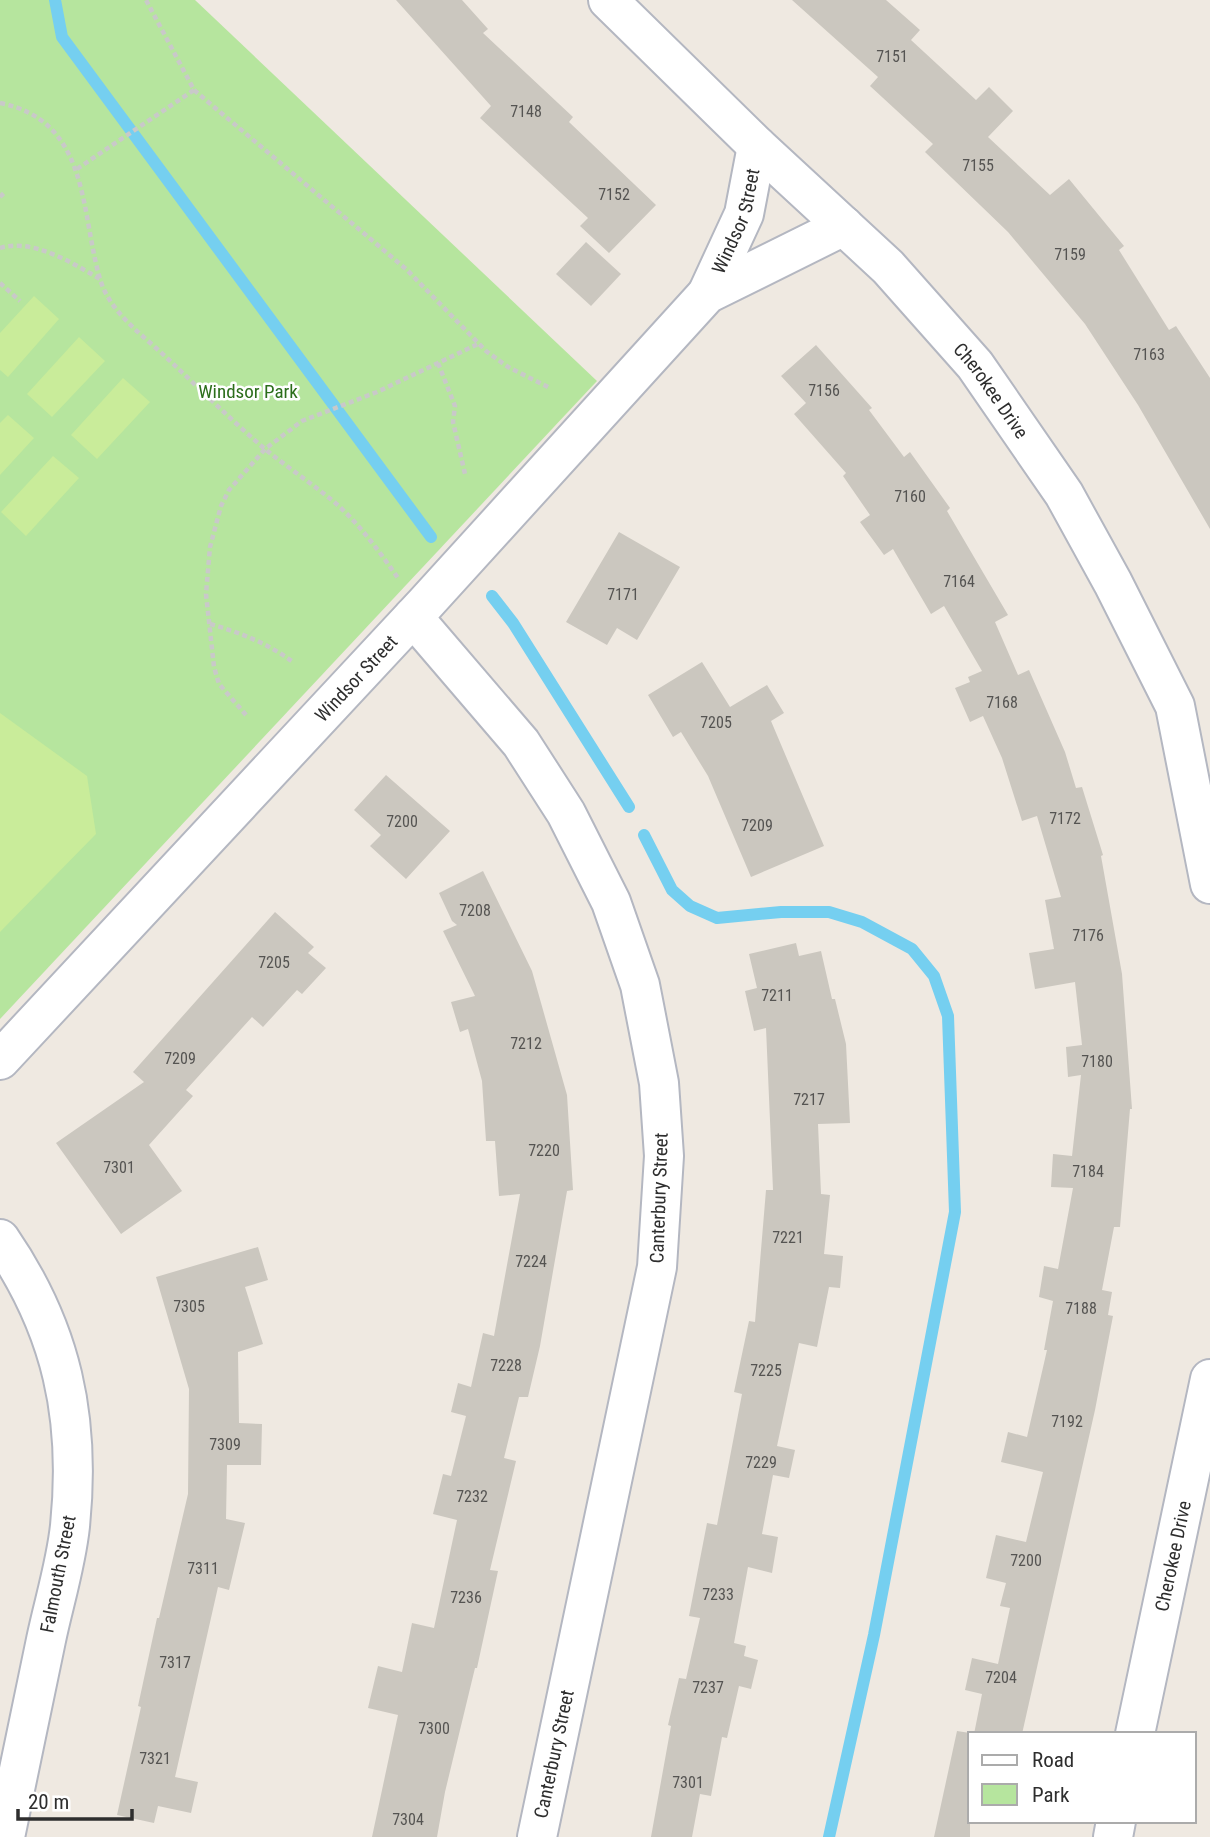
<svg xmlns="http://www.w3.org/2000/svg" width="1210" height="1837" viewBox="0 0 1210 1837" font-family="'Roboto Condensed',sans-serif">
<rect width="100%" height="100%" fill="#efe9e1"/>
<path fill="#b6e59e" d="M0 0H195L597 381 0 1019Z"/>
<path fill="#c9ec9a" d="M34 296 59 319 8 377 0 370V333Z
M79 337 105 361 52 417 27 394Z
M123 378 150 402 97 459 71 435Z
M8 415 34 438 0 475V423Z
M53 456 79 478 26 536 1 512Z
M0 713 87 776 96 834 0 932Z"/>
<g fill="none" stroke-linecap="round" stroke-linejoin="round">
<path stroke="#75cff0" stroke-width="12" d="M55 0 62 37 431 537
M492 596 513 623 629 807
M644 835 672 890 690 906 717 918 781 912H829L862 922 912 949 934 976 948 1016 955 1212 874 1635 829 1837"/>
</g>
<path fill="#cbc7bf" d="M396 0H462L488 29 483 33 573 117 569 122 656 205 609 253 580 226 588 218 480 118 491 106Z
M792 0H886L920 30 911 40 976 100 989 87 1013 111 988 137 1050 195 1069 179 1124 246 1119 250 1169 330 1176 326 1210 378V529L1138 405 1085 324 1008 232 925 152 933 144 870 86 878 77Z
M586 242 621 274 591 306 556 274Z
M816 345 872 408 869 410 904 457 910 452 950 508 947 511 1008 615 995 622 1018 675 1029 670 1065 752 1076 788 1082 787 1103 855 1101 856 1122 974 1132 1109H1130L1120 1227H1114L1102 1290 1112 1292 1108 1315 1113 1316 1095 1410 1022 1734H974L982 1694 965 1690 972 1658 998 1664 1010 1608 1000 1606 1006 1583 986 1578 996 1535 1026 1542 1043 1472 1001 1462 1008 1432 1027 1437 1047 1350H1044L1053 1301 1039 1297 1044 1266 1058 1269 1073 1188 1051 1187 1053 1154 1072 1156 1081 1075 1068 1077 1066 1047 1082 1045 1075 982 1035 989 1029 953 1054 949 1045 900 1061 897 1037 816 1022 821 1002 758 983 716 970 722 955 688 970 682 968 677 982 671 944 606 931 614 893 549 884 555 860 522 870 515 843 476 846 473 794 414 806 403 781 376Z
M619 532 680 567 637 640 617 628 607 645 566 622Z
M702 662 730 707 767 685 784 713 771 721 824 846 751 877 708 776 681 732 673 737 648 695Z
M386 775 450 831 406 879 370 846 381 835 354 810Z
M483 871 532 971 567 1095 573 1190 567 1191 540 1346 528 1397H519L504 1458 516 1461 490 1570 498 1571 477 1668H475L445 1792 437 1837H372L398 1715 368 1708 378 1666 402 1672 412 1623 434 1628 457 1520 433 1514 443 1474 451 1476 466 1416 451 1412 458 1383 471 1387 483 1333 494 1336 520 1194 499 1196 495 1141H486L482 1081 468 1029 460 1032 451 1002 475 996 443 931 457 925 452 921 439 893Z
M275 912 314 947 308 953 326 968 302 994 297 990 263 1027 252 1017 186 1090 193 1096 149 1145 182 1191 121 1234 56 1143 144 1082 133 1072Z
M796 943 799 956 821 951 832 999H835L846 1044 850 1123 818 1124 821 1194 830 1195 824 1254 843 1256 840 1288 829 1287 817 1347 799 1343 777 1446 795 1450 789 1478 773 1475 762 1534 778 1537 772 1573 748 1567 734 1643 746 1646 744 1656 758 1660 751 1689 739 1686 727 1738 722 1737 711 1796 700 1794 692 1837H651L671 1726 668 1725 679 1678 686 1679 700 1618 689 1616 707 1523 717 1525 742 1394 734 1392 749 1321 755 1322 766 1190H773L766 1028 754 1031 745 991 757 988 749 954Z
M258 1247 268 1280 245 1287 263 1344 238 1352 239 1423 262 1424 261 1465H227L226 1519 245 1523 229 1590 218 1587 175 1777 198 1782 191 1813 158 1806 154 1823 117 1815 141 1707 138 1706 157 1618H159L188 1494 189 1389 156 1277Z
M957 1731 970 1733V1837H934Z"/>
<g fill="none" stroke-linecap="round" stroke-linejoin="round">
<g stroke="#b4b7c1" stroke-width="42">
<g id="minor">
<path id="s1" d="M608 0 757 146 888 267 975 365 1064 494 1113 583 1175 706 1210 884"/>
<path id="s2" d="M707 294 744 214 757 146"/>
<path d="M413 617 521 743 566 813 611 902 640 985 659 1083 664 1156 657 1267 537 1837"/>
<path id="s3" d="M0 1060 425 604 707 294 844 226"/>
<path d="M0 1239C62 1329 81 1418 70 1526 66 1564 54 1602 46 1640 32 1706 19 1771 5 1837"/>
<path id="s4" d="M1135 1734 1210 1379"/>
<path d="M1113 1837 1116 1821"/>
</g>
</g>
<path stroke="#c9c9c9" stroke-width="4.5" stroke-dasharray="5 3.5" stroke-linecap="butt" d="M194 90 406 269 486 351 508 367 548 387
M0 103C90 121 80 211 100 279 110 313 143 335 168 359 200 389 232 421 265 449 287 467 311 483 333 501 358 522 379 551 398 578
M77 169 194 90 146 0
M0 197 4 193
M0 248C33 238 72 263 100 279
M0 283 20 301
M438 363 455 406 453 422 465 474
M210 624C241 633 267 643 293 662
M246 715 219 684 214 667 206 594 210 547 221 506 229 490 265 449 302 421 377 392 478 344"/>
<use href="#minor" stroke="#fff" stroke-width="38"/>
</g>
<g text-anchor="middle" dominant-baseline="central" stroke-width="5" stroke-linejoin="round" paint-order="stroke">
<g font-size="16" fill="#555452">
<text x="892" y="56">7151</text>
<text x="526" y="111">7148</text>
<text x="978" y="165">7155</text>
<text x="614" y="194">7152</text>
<text x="1070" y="254">7159</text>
<text x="1149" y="354">7163</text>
<text x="824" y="390">7156</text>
<text x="910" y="496">7160</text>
<text x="959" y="581">7164</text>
<text x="623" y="594">7171</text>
<text x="1002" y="702">7168</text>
<text x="716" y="722">7205</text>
<text x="1065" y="818">7172</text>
<text x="402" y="821">7200</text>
<text x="757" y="825">7209</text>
<text x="475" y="910">7208</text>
<text x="1088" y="935">7176</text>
<text x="274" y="962">7205</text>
<text x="777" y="995">7211</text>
<text x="526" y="1043">7212</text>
<text x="180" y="1058">7209</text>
<text x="1097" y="1061">7180</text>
<text x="809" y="1099">7217</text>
<text x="544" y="1150">7220</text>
<text x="119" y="1167">7301</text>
<text x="1088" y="1171">7184</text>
<text x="788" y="1237">7221</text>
<text x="531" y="1261">7224</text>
<text x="189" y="1306">7305</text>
<text x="1081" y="1308">7188</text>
<text x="506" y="1365">7228</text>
<text x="766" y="1370">7225</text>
<text x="1067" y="1421">7192</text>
<text x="225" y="1444">7309</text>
<text x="761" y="1462">7229</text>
<text x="472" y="1496">7232</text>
<text x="1026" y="1560">7200</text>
<text x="203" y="1568">7311</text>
<text x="718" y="1594">7233</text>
<text x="466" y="1597">7236</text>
<text x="175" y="1662">7317</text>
<text x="1001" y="1677">7204</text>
<text x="708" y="1687">7237</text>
<text x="434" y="1728">7300</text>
<text x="155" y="1758">7321</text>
<text x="688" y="1782">7301</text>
<text x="408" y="1819">7304</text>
</g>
<g font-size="19" fill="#2e2e2e" stroke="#fff">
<text stroke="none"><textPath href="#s2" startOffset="79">Windsor Street</textPath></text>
<text stroke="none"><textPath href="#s1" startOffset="548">Cherokee Drive</textPath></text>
<text stroke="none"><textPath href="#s3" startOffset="522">Windsor Street</textPath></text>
<text transform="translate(659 1198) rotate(-88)">Canterbury Street</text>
<text stroke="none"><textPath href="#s4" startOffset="182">Cherokee Drive</textPath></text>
<text transform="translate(58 1574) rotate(-79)">Falmouth Street</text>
<text transform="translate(554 1754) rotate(-78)">Canterbury Street</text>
</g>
<g font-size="19" fill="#2c6e1b" stroke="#fff">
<text x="248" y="391">Windsor Park</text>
</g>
</g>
<rect x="968" y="1732" width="228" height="91" fill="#ffffff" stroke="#ababab" stroke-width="2"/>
<rect x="982" y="1755" width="35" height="10" fill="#ffffff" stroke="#ababab" stroke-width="2"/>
<text x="1032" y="1767" font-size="21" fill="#2e2e2e">Road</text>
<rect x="982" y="1784" width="35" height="21" fill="#b6e59e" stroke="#ababab" stroke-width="2"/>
<text x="1032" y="1802" font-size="21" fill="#2e2e2e">Park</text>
<path d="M18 1809v10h114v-10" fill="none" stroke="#2e2e2e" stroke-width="3.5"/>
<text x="28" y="1809" font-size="21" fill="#2e2e2e" stroke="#ffffff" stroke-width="5" paint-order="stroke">20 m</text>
</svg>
